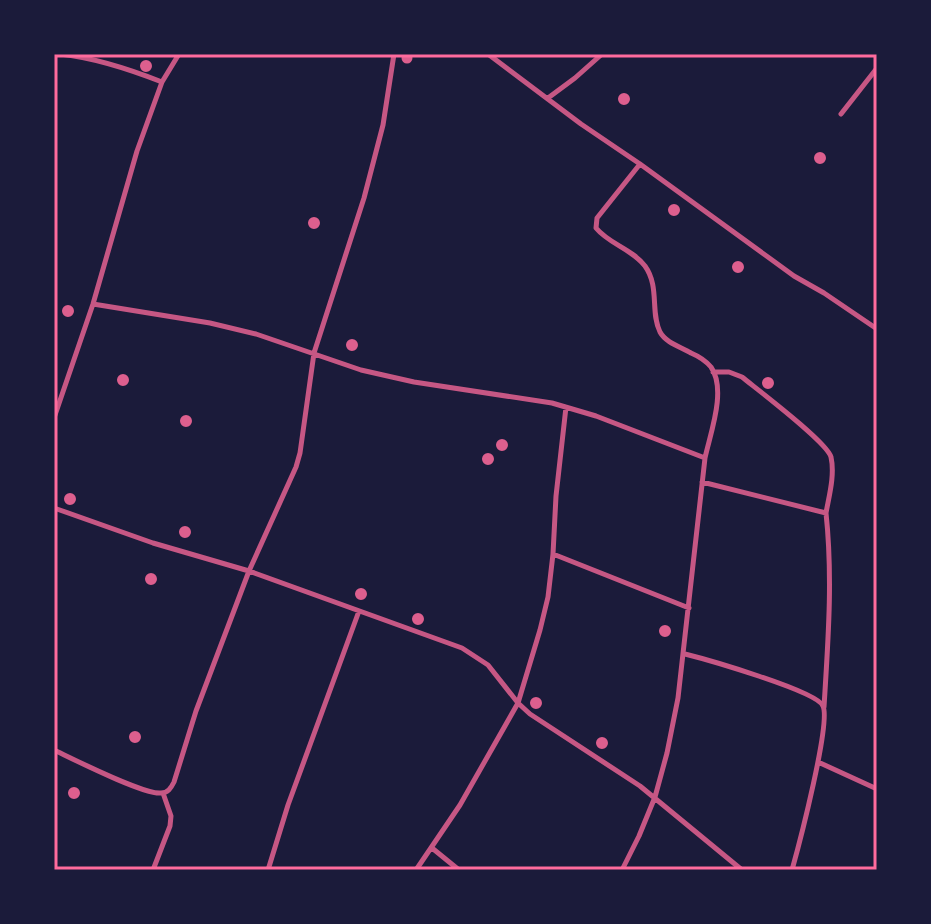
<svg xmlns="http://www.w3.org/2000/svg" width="931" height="924" viewBox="0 0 931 924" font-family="Ubuntu,sans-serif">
<rect width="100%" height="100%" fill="#1b1b3a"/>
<path fill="#dd5f8e" d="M401.5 58a5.5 5.5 0 1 1 11 0a5.5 5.5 0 1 1-11 0Z
M140 66a6 6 0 1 1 12 0a6 6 0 1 1-12 0Z
M618 99a6 6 0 1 1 12 0a6 6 0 1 1-12 0Z
M814 158a6 6 0 1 1 12 0a6 6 0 1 1-12 0Z
M668 210a6 6 0 1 1 12 0a6 6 0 1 1-12 0Z
M308 223a6 6 0 1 1 12 0a6 6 0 1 1-12 0Z
M732 267a6 6 0 1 1 12 0a6 6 0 1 1-12 0Z
M62 311a6 6 0 1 1 12 0a6 6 0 1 1-12 0Z
M346 345a6 6 0 1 1 12 0a6 6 0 1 1-12 0Z
M117 380a6 6 0 1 1 12 0a6 6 0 1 1-12 0Z
M762 383a6 6 0 1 1 12 0a6 6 0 1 1-12 0Z
M180 421a6 6 0 1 1 12 0a6 6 0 1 1-12 0Z
M496 445a6 6 0 1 1 12 0a6 6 0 1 1-12 0Z
M482 459a6 6 0 1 1 12 0a6 6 0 1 1-12 0Z
M64 499a6 6 0 1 1 12 0a6 6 0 1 1-12 0Z
M179 532a6 6 0 1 1 12 0a6 6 0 1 1-12 0Z
M145 579a6 6 0 1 1 12 0a6 6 0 1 1-12 0Z
M355 594a6 6 0 1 1 12 0a6 6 0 1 1-12 0Z
M412 619a6 6 0 1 1 12 0a6 6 0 1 1-12 0Z
M659 631a6 6 0 1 1 12 0a6 6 0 1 1-12 0Z
M530 703a6 6 0 1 1 12 0a6 6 0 1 1-12 0Z
M129 737a6 6 0 1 1 12 0a6 6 0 1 1-12 0Z
M596 743a6 6 0 1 1 12 0a6 6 0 1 1-12 0Z
M68 793a6 6 0 1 1 12 0a6 6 0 1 1-12 0Z"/>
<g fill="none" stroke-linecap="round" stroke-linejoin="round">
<path stroke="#c65784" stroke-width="5" d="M60 54C96 58 129 69 162 82
M488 54 581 124 640 164 794 276 824 293 877 329
M548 98 575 78 602 54
M841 114 877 68
M640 164 597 218 596 228C609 244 632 249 645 266 660 287 650 312 660 332 666 343 681 347 691 353 698 356 706 361 711 367 727 390 710 434 705 458
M93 304 210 323 256 334 361 370 414 382 552 403 596 416 705 458 678 698 667 753 655 797 639 836 622 870
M54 418 93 304 137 151 162 82 179 54
M702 482 826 513C829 496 835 475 831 457 827 442 758 390 742 377L729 372H713
M54 508 153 543 249 571 462 648 488 665 518 703 530 714 640 786 742 870
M553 554 689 608
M685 654C705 659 817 691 823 706 831 723 799 845 792 870
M824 707C828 642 833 578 826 513
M54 750C73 759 144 795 161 793 168 793 171 788 174 782L196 711 249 571 296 467 300 453 314 353 364 198 383 125 394 54
M818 762 877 789
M432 848 459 870
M153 870 170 826 171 816 163 793
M268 870 288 805 359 611
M416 870 460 805 518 703 540 630 548 597 553 554 556 496 566 407"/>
</g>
<rect width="931" height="924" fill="none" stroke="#1b1b3a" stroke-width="112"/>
<rect x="56" y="56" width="819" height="812" fill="none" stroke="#ff6b9d" stroke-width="3"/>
</svg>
